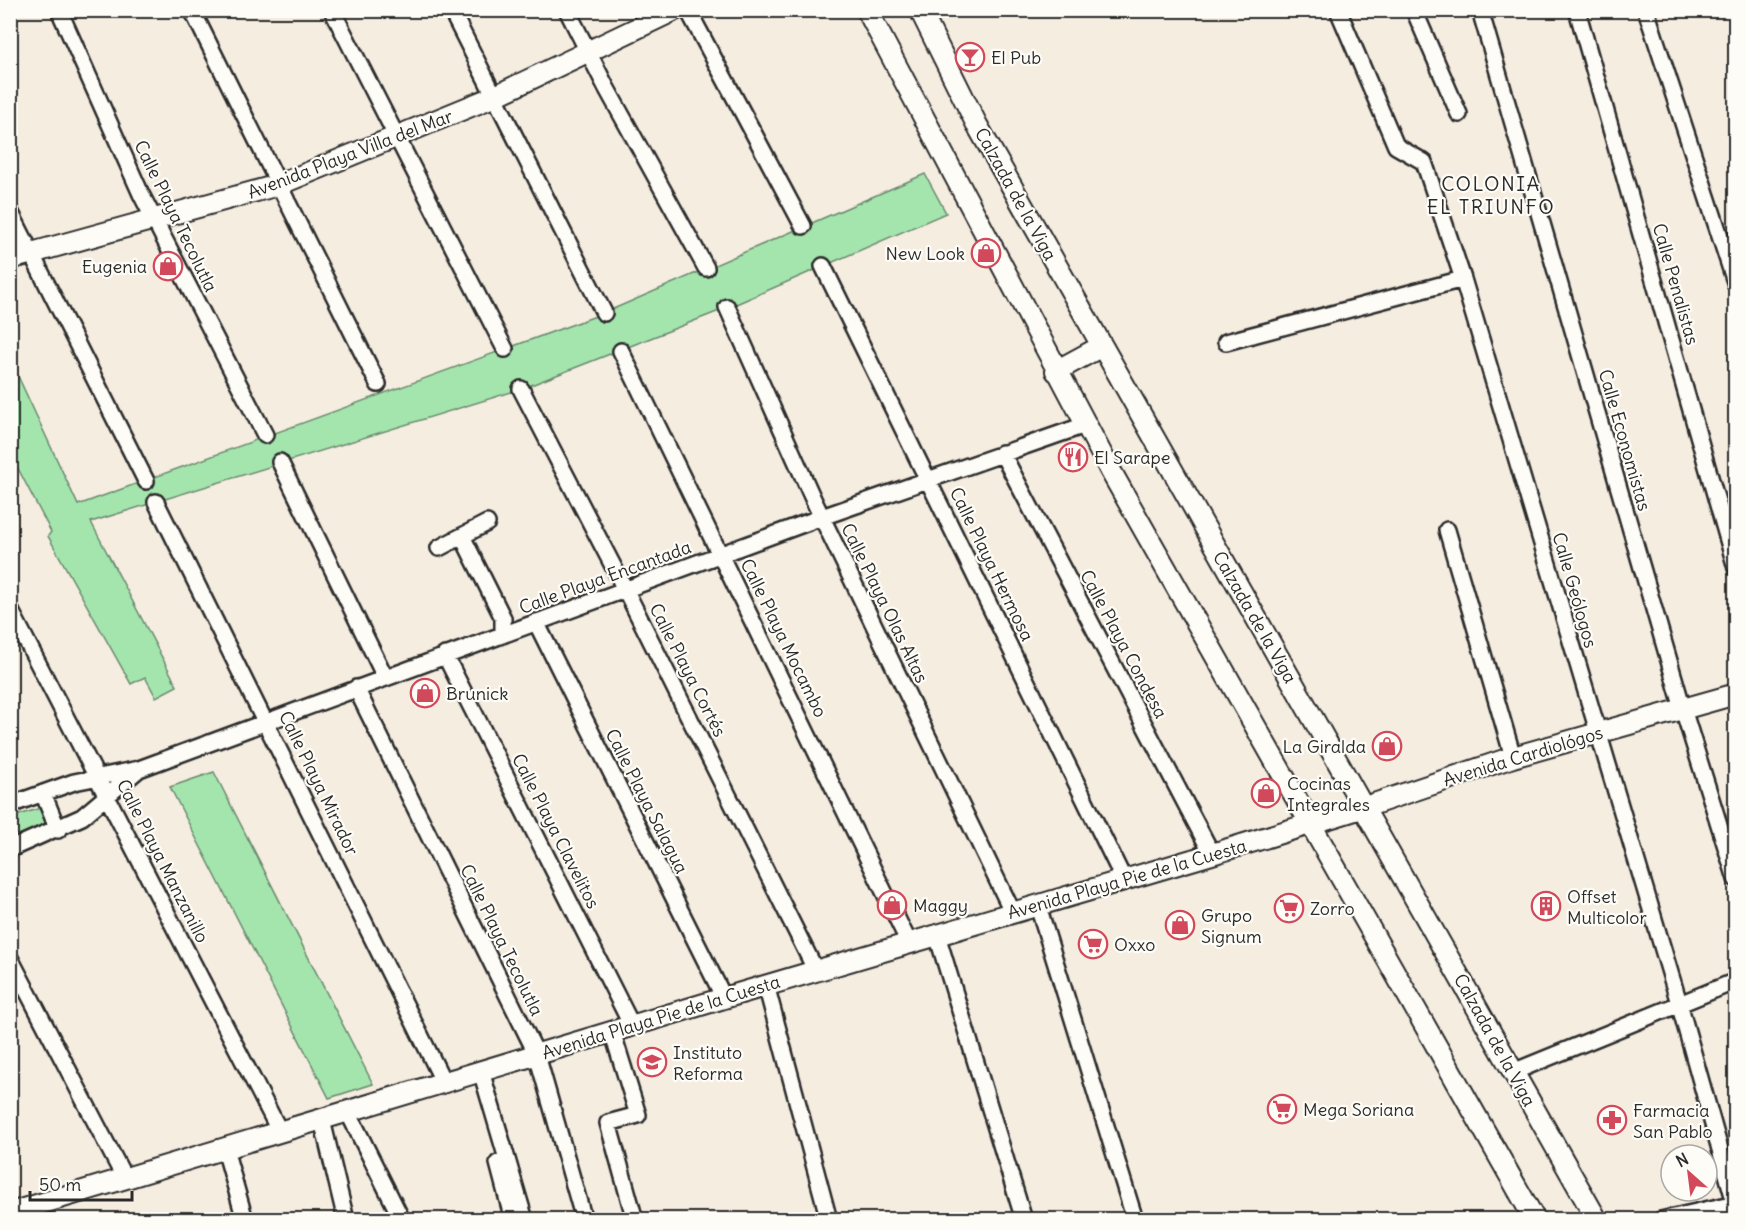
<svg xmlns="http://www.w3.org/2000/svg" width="1746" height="1230" viewBox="0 0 1746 1230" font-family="Delius,sans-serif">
<rect width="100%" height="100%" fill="#f6ede1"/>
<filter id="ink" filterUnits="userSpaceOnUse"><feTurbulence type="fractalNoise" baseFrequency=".0167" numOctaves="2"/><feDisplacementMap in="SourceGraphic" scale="12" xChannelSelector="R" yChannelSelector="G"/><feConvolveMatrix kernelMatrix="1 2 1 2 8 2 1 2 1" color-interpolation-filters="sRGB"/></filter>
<g filter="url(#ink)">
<path fill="#a4e5ae" stroke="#68886c" stroke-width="1.5" d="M925 174 946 213 727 308 521 389 91 522 177 686 156 697 145 677 131 684 48 536 51 532 11 455 10 359 78 505 604 313Z
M214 772 373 1084 329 1098 170 787Z
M40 808 49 817 50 827 11 846 10 818Z"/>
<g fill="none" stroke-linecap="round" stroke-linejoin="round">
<g stroke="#2b2b2b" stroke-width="20">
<path id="minor" d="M59 10 141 194 265 435
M192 10 378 384
M332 10 505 349
M451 10 604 313
M567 10 606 87 706 268
M688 10 803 226
M1338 10 1396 146 1424 162 1463 279 1679 1003 1735 1203
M1414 10 1459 114
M1480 10 1683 709 1736 879
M1577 10 1736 568
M1646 10 1736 285
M10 211 146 481
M823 266 1124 880
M727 307 814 501 1013 913
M1226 342 1463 279
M621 351 909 943
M521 389 625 589 816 971
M1002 453 1212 854
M280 462 385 677
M156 502 444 1083
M1447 530 1513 757
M462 536 503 618V635
M439 548 487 523
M10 609 280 1132
M536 622 724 998
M445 655 632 1026
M356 688 537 1055 584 1220
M43 793 58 830
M10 805 74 782 139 769 822 517 1085 425
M10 849 82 817 139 769
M1038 906 1135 1220
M937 935 1024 1220
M10 958 125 1179
M766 985 829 1220
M612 1031 638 1115 608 1123 635 1220
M481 1071 525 1220
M1513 1072 1736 981
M348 1112 402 1220
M322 1120 346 1220
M225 1149 245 1220
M498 1163 513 1220
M1661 1220 1736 1203"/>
</g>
<g stroke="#2b2b2b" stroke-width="24">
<path id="major" d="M867 10 1109 468 1535 1220
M920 10 977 125 1597 1220
M10 259 278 185 493 97 675 10
M1056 371 1102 346
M10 1213 724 998 1212 854 1365 807 1513 757 1736 694"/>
</g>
<use href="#minor" stroke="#fdfcf7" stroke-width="15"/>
<use href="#major" stroke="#fdfcf7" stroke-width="20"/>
</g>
</g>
<defs>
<g id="bar-ring" transform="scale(1.5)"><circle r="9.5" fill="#fdfcf7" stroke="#d1495b" stroke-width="1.5"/><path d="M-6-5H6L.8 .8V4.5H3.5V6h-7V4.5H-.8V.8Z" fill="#d1495b"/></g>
<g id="shop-ring" transform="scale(1.5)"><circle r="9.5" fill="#fdfcf7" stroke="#d1495b" stroke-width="1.5"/><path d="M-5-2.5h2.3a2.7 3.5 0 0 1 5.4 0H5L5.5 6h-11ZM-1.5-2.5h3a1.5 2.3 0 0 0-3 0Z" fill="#d1495b"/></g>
<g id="restaurant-ring" transform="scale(1.5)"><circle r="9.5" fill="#fdfcf7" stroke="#d1495b" stroke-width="1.5"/><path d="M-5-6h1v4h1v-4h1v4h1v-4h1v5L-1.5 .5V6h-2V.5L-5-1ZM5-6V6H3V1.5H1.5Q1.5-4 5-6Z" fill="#d1495b"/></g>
<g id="building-ring" transform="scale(1.5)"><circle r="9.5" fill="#fdfcf7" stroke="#d1495b" stroke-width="1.5"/><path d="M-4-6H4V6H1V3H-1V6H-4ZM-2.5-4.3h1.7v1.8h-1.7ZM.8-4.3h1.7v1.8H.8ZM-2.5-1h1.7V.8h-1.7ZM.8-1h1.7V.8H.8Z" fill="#d1495b"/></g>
<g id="supermarket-ring" transform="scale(1.5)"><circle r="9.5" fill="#fdfcf7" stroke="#d1495b" stroke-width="1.5"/><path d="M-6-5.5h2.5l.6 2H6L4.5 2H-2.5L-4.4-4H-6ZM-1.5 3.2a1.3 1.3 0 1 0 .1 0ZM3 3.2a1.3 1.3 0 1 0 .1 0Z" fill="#d1495b"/></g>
<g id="school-ring" transform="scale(1.5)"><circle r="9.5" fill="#fdfcf7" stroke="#d1495b" stroke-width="1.5"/><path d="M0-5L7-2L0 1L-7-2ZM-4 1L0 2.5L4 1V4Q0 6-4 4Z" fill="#d1495b"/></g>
<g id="pharmacy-ring" transform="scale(1.5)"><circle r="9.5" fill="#fdfcf7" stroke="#d1495b" stroke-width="1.5"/><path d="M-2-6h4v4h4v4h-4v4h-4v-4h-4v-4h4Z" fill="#d1495b"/></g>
</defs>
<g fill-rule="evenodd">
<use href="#bar-ring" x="970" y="57"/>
<use href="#shop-ring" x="986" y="253"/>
<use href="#shop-ring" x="168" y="266"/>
<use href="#restaurant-ring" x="1073" y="457"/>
<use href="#shop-ring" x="425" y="693"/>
<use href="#shop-ring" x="1387" y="746"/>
<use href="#shop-ring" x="1266" y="793"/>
<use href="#shop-ring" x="892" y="905"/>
<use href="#building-ring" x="1546" y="906"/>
<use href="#supermarket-ring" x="1289" y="908"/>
<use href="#shop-ring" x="1180" y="925"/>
<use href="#supermarket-ring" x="1093" y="944"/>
<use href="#school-ring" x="652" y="1062"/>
<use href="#supermarket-ring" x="1282" y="1109"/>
<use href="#pharmacy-ring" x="1612" y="1120"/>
</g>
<g text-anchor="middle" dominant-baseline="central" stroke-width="4.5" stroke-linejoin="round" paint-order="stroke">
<g font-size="18" fill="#2b2b2b" stroke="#fdfcf7" text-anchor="start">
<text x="991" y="57">El Pub</text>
<text x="965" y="253" text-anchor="end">New Look</text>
<text x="147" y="266" text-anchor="end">Eugenia</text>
<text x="1094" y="457">El Sarape</text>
<text x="446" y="693">Brunick</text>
<text x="1366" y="746" text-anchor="end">La Giralda</text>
<text x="1287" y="783">Cocinas<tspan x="1287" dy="21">Integrales</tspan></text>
<text x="1567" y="896">Offset<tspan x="1567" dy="21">Multicolor</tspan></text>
<text x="913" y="905">Maggy</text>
<text x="1310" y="908">Zorro</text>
<text x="1201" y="915">Grupo<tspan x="1201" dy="21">Signum</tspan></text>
<text x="1114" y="944">Oxxo</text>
<text x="673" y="1052">Instituto<tspan x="673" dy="21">Reforma</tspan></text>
<text x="1303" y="1109">Mega Soriana</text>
<text x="1633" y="1110">Farmacia<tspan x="1633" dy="21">San Pablo</tspan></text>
</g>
<g font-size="18" fill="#2b2b2b" stroke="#fdfcf7">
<text transform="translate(350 154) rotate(-21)">Avenida Playa Villa del Mar</text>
<text transform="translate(1016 194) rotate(61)">Calzada de la Viga</text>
<text transform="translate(176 216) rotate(64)">Calle Playa Tecolutla</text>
<text transform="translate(1676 284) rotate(74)">Calle Penalistas</text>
<text transform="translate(1625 440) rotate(74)">Calle Economistas</text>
<text transform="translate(992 564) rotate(64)">Calle Playa Hermosa</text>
<text transform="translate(605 577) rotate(-20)">Calle Playa Encantada</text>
<text transform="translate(1575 590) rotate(74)">Calle Geólogos</text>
<text transform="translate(885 603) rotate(64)">Calle Playa Olas Altas</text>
<text transform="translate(1255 617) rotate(60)">Calzada de la Viga</text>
<text transform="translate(784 638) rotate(64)">Calle Playa Mocambo</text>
<text transform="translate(1124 644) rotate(62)">Calle Playa Condesa</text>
<text transform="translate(688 670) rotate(63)">Calle Playa Cortés</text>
<text transform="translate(1523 756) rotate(-17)">Avenida Cardiológos</text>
<text transform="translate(319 783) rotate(64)">Calle Playa Mirador</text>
<text transform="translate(647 801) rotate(63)">Calle Playa Salagua</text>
<text transform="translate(556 831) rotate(63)">Calle Playa Clavelitos</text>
<text transform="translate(163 861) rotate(63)">Calle Playa Manzanillo</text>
<text transform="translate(1127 879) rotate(-16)">Avenida Playa Pie de la Cuesta</text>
<text transform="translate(502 940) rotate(64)">Calle Playa Tecolutla</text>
<text transform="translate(661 1017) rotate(-17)">Avenida Playa Pie de la Cuesta</text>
<text transform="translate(1495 1040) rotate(61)">Calzada de la Viga</text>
</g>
<g font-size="20" letter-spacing="1.5" fill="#2b2b2b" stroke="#fdfcf7">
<text x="1491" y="183">COLONIA<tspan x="1491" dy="23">EL TRIUNFO</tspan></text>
</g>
</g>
<rect width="1746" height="1230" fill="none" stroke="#fdfcf7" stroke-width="36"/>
<rect x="18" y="18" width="1710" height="1194" fill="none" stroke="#2b2b2b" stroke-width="2" filter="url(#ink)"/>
<g transform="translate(1689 1173) rotate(332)"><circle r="28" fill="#fdfcf7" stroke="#a9a8a5" stroke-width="1.5"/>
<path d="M0-4.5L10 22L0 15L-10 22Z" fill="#d1495b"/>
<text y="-9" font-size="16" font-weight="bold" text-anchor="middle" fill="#2b2b2b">N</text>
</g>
<path d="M30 1191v9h102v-9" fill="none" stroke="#2b2b2b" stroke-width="3"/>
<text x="39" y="1191" font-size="18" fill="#2b2b2b" stroke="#fdfcf7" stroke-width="4.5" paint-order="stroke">50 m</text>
</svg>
